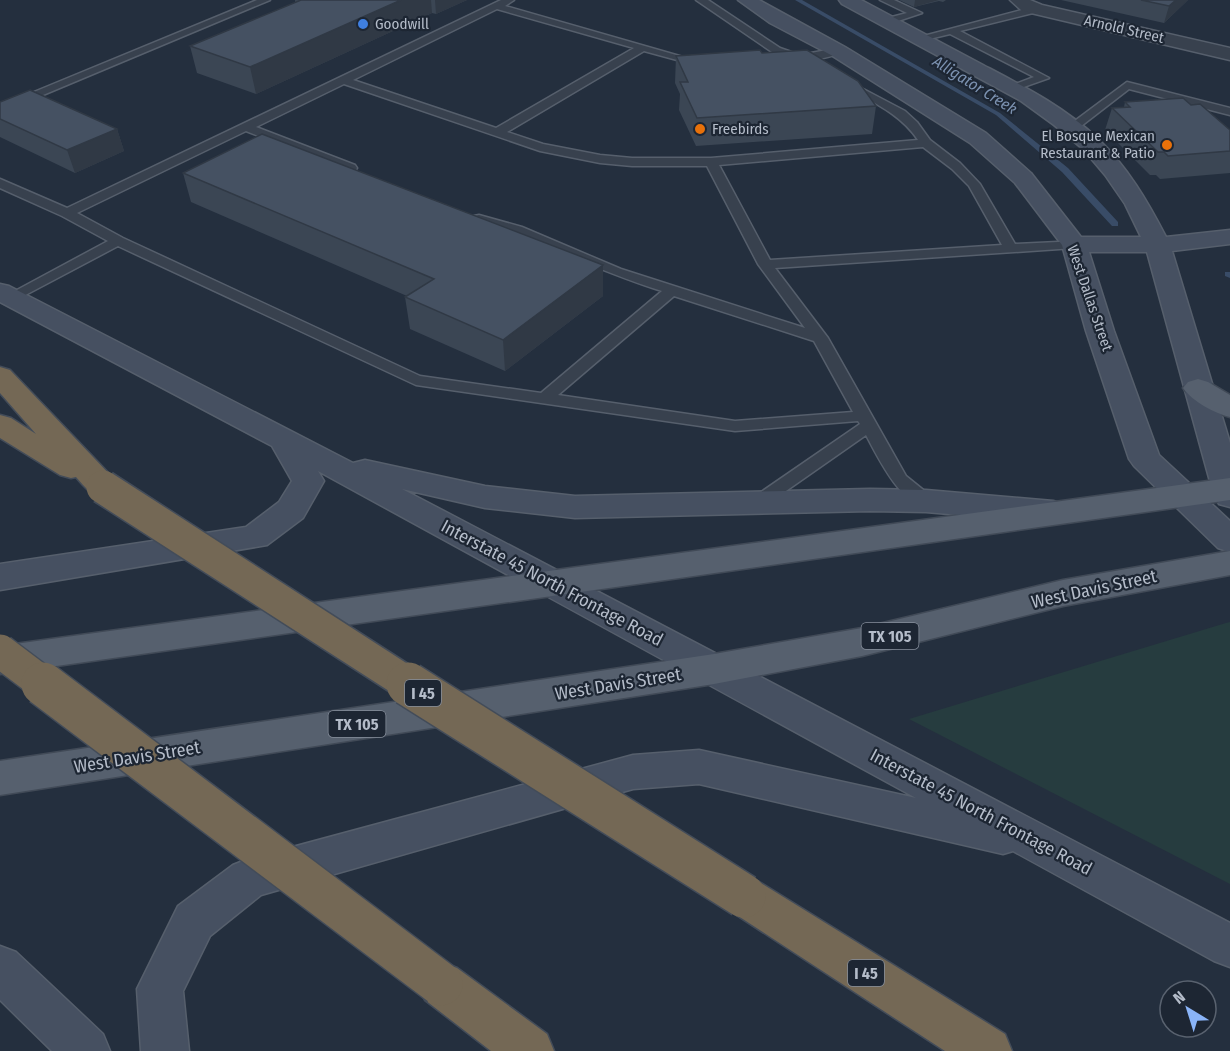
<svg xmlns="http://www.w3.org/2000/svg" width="1230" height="1051" viewBox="0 0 1230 1051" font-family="'Fira Sans Condensed',sans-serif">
<rect width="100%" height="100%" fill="#242f3e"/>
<path fill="#263c3f" d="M1230 622V884L909 719 1226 623Z"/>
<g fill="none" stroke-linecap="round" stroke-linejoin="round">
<path fill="#394c67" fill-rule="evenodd" d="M795 0H802L1000 113 1068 168 1118 222V226H1112L1062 172 996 115Z
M1225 272H1230V278L1225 276Z"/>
<g stroke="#565f6c" stroke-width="3">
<path id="lane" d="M257 0H270L0 113V106Z
M501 0H514L505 6 704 63 699 66 644 51 507 132 543 144 600 155 632 158H711L918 140C900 113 872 102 844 86L842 84 848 81 905 111 917 122 930 140 960 163 980 184 1015 244 1079 241 1081 244 1074 248 775 268 828 338 906 476 932 497 935 501 932 505C904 513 877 455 866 435L763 507H751L748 503 751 499 860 424 858 421 735 431 416 385 118 246 16 300 11 301 4 297 108 241 62 216 0 188V179L67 208ZM497 9 634 48 496 128 353 80ZM344 84 540 151 600 163 632 166H707L758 264 805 328 621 269 522 227 479 215 474 216 472 219 474 222C538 240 598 271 662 291L541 393 420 376 123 238 77 213 246 131 347 171H355L357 168 355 165 256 127ZM923 147 952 169 969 186 1002 245 770 260 719 165ZM674 296 814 341 853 412 735 421 558 395Z
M696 0H708L780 48 800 55 838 48 843 51C835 57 815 59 805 63L789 61 788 58 772 52Z
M880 0H894L922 13 892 23H884V19L907 13Z
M1037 6 1042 9 1041 11 960 31 1049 78 1015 90H1007L1005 88 1034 77 950 34 921 41 916 38Z
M1127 82 1230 108V115L1129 89 1076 130H1068V126Z"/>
</g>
<g stroke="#565f6c" stroke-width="3">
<path id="street" d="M1010 0H1030L1042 5 1230 48V60L1031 13 1021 10Z"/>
</g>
<g stroke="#565f6c" stroke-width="3">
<path id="secondary" d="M738 0H759L845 47 986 133 1031 173 1081 237H1141L1125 204 1105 175 1083 149 1054 125 1021 101 842 4 839 0H861C902 22 942 43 983 65 1023 86 1065 107 1098 139 1127 166 1148 202 1166 237L1230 230V244L1172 251 1230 443V507L1219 504 1214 496 1147 252H1089L1114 331 1159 455 1230 521V552L1218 548 1134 466 1129 459 1086 331 1062 245 1015 183 970 143 831 55 770 23Z
M0 284 9 286 353 463 365 460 485 486 575 496 870 489 926 490 1053 501 1065 504 1069 512 1065 520 1053 523 926 512 870 511 575 518 485 508 402 489 1230 923V967L1214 961 1013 851 1003 854 699 784 633 789 261 895 210 936 183 991 189 1051H141L137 989 178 906 233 865 248 859 633 755 699 750 916 798 318 471 324 481 303 518 267 545 0 590V564L246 527 279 502 292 481 272 446 0 302Z
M0 946 16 952 103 1034 110 1051H52L0 1000Z"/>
</g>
<g stroke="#414a57" stroke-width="3">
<path id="primary" d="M1198 379 1208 382 1230 395V417C1214 413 1193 402 1183 388L1188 382Z
M1230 478V500L0 674V646Z
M1230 551V575L1063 606 862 656 714 684 0 795V761L714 654 862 628 1063 580Z"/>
</g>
<g stroke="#434c59" stroke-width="3">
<path id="highway" d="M0 367 10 370 114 479 119 487 114 495C95 500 88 491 76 477L71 478 60 475 0 438V415L11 418 36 434 0 393Z
M744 876 759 882 1005 1034 1012 1051H945L729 910 722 896 729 882Z
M441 962 457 968 547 1034 554 1051H491L425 1000 418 984 425 968Z"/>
</g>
<use href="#lane" fill="#38414e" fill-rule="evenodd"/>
<use href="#street" fill="#38414e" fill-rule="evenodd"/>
<use href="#secondary" fill="#465061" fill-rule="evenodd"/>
<use href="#primary" fill="#56606e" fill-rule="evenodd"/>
<use href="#highway" fill="#746855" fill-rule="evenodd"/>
<g stroke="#434c59" stroke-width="36" stroke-linecap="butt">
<path id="highway-bridge-far1" d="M103 487 410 685
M0 651 45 685"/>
</g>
<g stroke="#434c59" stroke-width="46" stroke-linecap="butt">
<path id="highway-bridge" d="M43 684 441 984
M408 684 744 896"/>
</g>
<use href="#highway-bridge-far1" stroke="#746855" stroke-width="33"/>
<use href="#highway-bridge" stroke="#746855" stroke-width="43"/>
</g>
<path fill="#3b4654" d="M295 0H467L436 14 432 13 256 94 197 73 190 46 295 3Z
M899 0H946L943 2 939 1 914 7Z
M1061 0H1188L1164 23Z
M762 53 876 106 872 134 696 146 679 110 680 94 675 83 676 56Z
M0 102 117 129 124 151 75 173 0 137Z
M1125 102 1191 105 1230 130V173L1160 179 1156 175H1150L1105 130 1112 108 1124 107Z
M183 173 603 296 505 371 410 329 405 297 407 296 191 202Z"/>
<path fill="#303945" d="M401 0H431L432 13 256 94 250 67Z
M435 0H467L436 14Z
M915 0H939L914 7Z
M1176 0H1188L1164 23 1169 6Z
M117 129 124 151 75 173 67 150Z
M603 265V296L505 371 503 340Z"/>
<path fill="#455162" stroke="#303945" stroke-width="1.5" d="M301 0H401L250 67 190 46Z
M1141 0H1176L1169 6Z
M760 50 762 53 807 50 858 81 876 106 697 118 680 82H688L676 56Z
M30 90 117 129 67 150 0 119V102Z
M1183 98 1191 105 1200 104 1230 130V151L1168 156 1164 152H1158L1112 108 1130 107 1125 102Z
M262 134 603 265 503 340 405 297 434 279 183 173Z"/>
<circle fill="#3f7fe0" stroke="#1d2633" stroke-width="2" cx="363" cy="24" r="6"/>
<g fill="#e8710a" stroke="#1d2633" stroke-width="2">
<circle cx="700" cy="129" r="6"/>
<circle cx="1167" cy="145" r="6"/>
</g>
<g text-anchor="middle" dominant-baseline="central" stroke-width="4.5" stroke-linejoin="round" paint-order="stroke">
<g font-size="15" fill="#b4bcc9" stroke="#1d2633" text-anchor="start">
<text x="375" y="24">Goodwill</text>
<text x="712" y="129">Freebirds</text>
<text x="1155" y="136" text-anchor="end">El Bosque Mexican<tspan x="1155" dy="17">Restaurant &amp; Patio</tspan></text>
</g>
<g font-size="15" fill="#b4bcc9" stroke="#1d2633">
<text transform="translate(1124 29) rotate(13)">Arnold Street</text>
<text transform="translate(1090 298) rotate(71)">West Dallas Street</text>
</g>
<g font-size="16" font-style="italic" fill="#7c92b1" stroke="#1d2633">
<text transform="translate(975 85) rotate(32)">Alligator Creek</text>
</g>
<g fill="#1d2633" stroke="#878f9c" stroke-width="1.5">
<rect x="861.5" y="623" width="57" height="26" rx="4.5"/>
<rect x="405" y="680" width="36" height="26" rx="4.5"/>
<rect x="328.5" y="711" width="57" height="26" rx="4.5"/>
<rect x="848" y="960" width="36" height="26" rx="4.5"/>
</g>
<g font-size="16" font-weight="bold" fill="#b4bcc9">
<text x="890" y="636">TX 105</text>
<text x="423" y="693">I 45</text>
<text x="357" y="724">TX 105</text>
<text x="866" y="973">I 45</text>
</g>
<g font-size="18" fill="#b4bcc9" stroke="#1d2633">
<text transform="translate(552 583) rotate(28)">Interstate 45 North Frontage Road</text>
<text transform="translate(1094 589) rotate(-12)">West Davis Street</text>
<text transform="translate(618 684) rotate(-9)">West Davis Street</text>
<text transform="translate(137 757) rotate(-9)">West Davis Street</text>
<text transform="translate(981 812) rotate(28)">Interstate 45 North Frontage Road</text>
</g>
</g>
<g transform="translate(1188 1009) rotate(322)"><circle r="28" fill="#1d2633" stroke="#59626f" stroke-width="1.5"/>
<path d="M0-4.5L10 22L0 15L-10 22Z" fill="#8ab4f8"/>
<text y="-9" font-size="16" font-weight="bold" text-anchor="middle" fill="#b4bcc9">N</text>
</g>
</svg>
